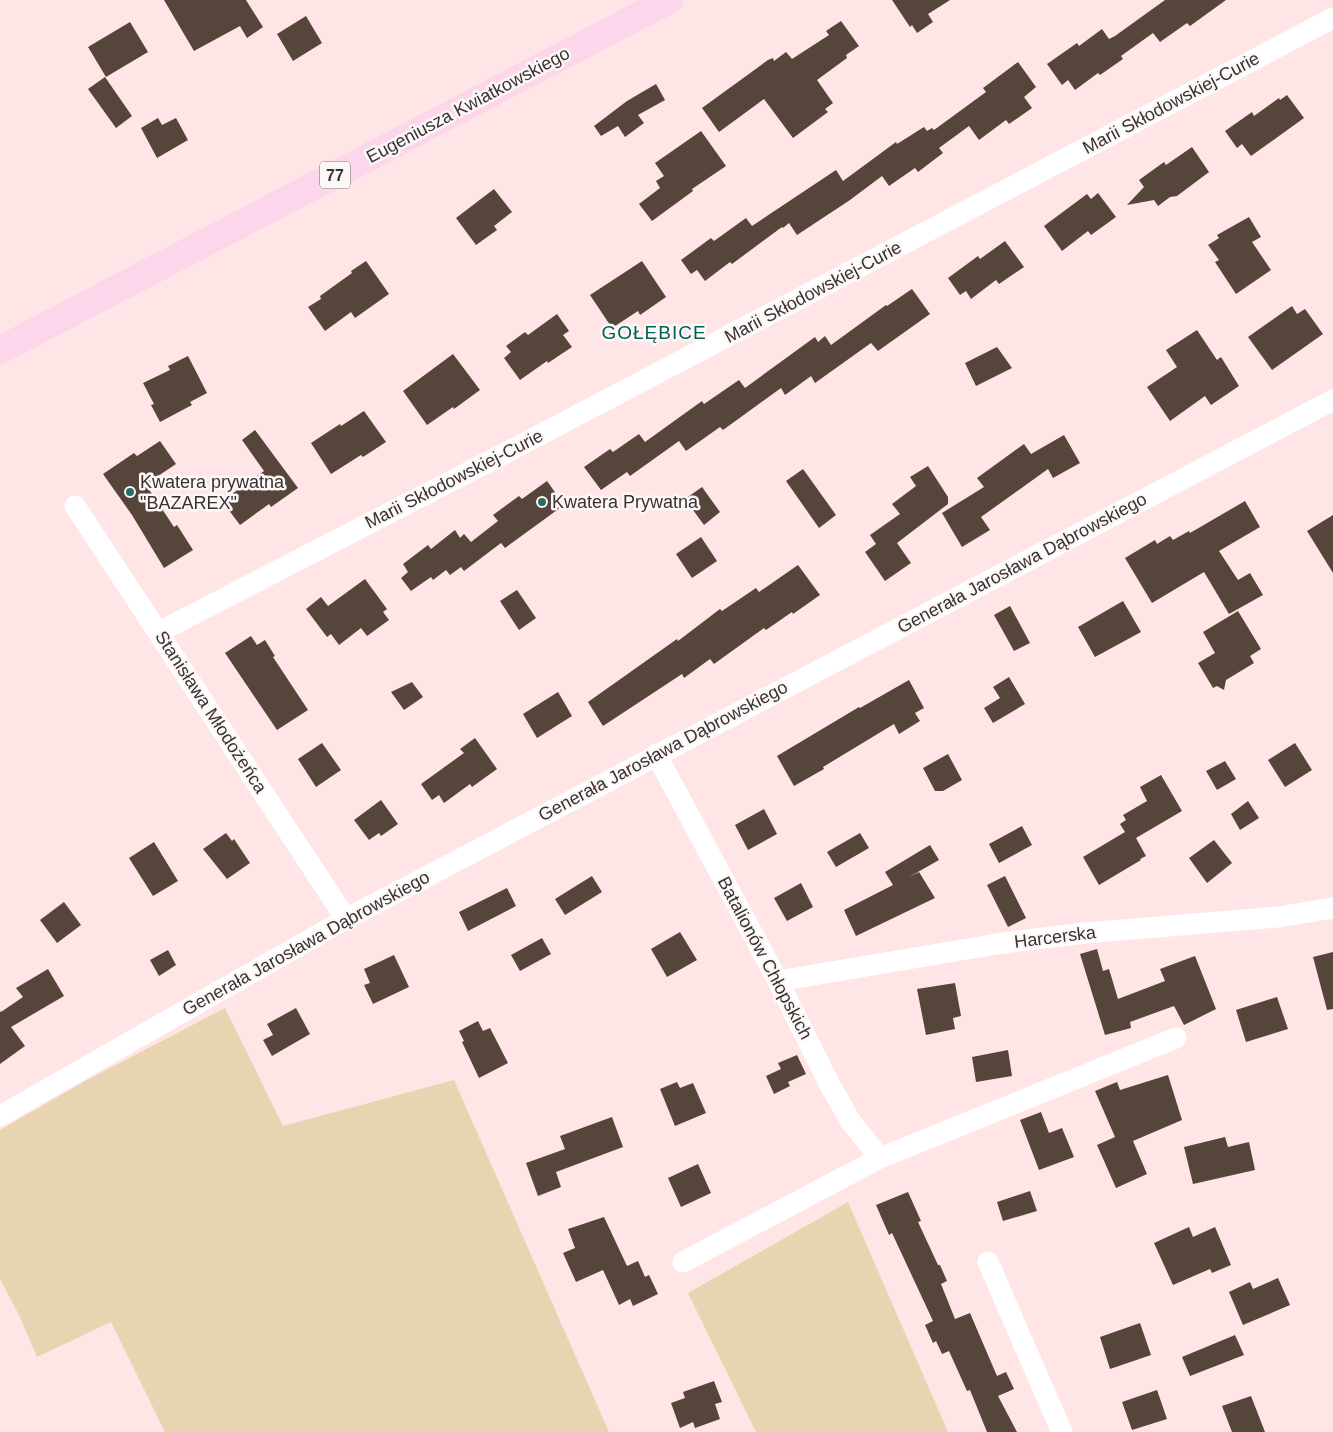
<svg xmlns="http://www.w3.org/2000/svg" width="1333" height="1432" viewBox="0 0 1333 1432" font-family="Arial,sans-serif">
<rect width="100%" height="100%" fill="#ffe5e5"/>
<path fill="#e8d4b0" d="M225 1008 283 1126 454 1080 609 1432H165L111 1322 37 1357 19 1315 0 1279V1130L87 1080Z
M848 1202 948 1432H756L688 1293Z"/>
<path fill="#56453b" d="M164 0H246L263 27 247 38 240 26 194 51Z
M892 0H950L928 14 933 22 917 33 912 25 910 27Z
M1165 0H1226L1190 26 1187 23 1160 42 1153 33 1121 56 1123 59 1100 75 1098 73 1075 90 1068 80 1062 85 1047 64 1077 43 1079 46 1102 29 1109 39 1115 36Z
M306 16 322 43 293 61 277 34Z
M841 21 859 46 846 55 847 58 817 80 833 103 825 109 828 112 793 138 764 99 719 132 702 108 768 60 773 58 774 61 786 52 792 59 829 35 826 31Z
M130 22 148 52 106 77 88 47Z
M1018 62 1036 87 1024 97 1032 108 1009 124 1006 120 979 140 969 126 939 148 943 153 918 172 915 168 889 186 882 176 850 200 797 235 789 223 783 228 782 227 732 264 730 262 705 281 697 270 691 274 681 260 711 238 714 241 746 218 752 226 836 170 843 181 896 142 897 144 924 127 927 131 932 128 934 130 986 92 983 88Z
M105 77 132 116 116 128 88 89Z
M656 84 665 100 638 115 644 123 625 137 618 126 601 136 594 126 627 101Z
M1287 95 1304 118 1251 156 1242 144 1237 148 1225 131 1252 112 1254 116 1279 98 1280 100Z
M158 118 162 125 176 118 188 140 157 158 141 128Z
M701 131 726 166 692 189 693 191 652 221 639 204 660 188 656 181 664 176 655 163Z
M1192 147 1209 172 1177 196 1170 197 1158 206 1154 200 1127 205 1144 187 1139 180 1164 162 1166 165Z
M494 189 512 212 494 226 497 230 476 245 456 218Z
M1098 193 1116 217 1091 235 1088 231 1062 251 1044 226 1087 194 1091 199Z
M1249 217 1261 237 1252 242 1271 270 1236 294 1215 262 1219 260 1208 245 1219 238 1217 235Z
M1005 241 1024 267 999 284 996 280 971 299 966 291 960 295 948 278 978 256 980 259Z
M366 261 389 294 355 318 351 312 325 331 308 307 321 299 320 296 352 273 351 271Z
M642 261 666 297 640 315 638 311 612 328 590 295Z
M912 289 930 314 878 351 871 343 815 383 811 376 785 395 781 388 723 430 720 427 686 451 679 441 630 476 627 472 601 490 584 467 610 449 613 452 639 434 645 442 702 401 704 404 739 380 745 388 815 337 818 342 825 336 831 345 886 305 887 306Z
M1292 306 1297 314 1305 309 1323 334 1272 370 1248 337Z
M557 314 569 331 563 335 572 347 548 363 547 361 520 380 504 358 511 352 506 346 525 332 528 335Z
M1197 330 1217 360 1221 357 1239 386 1211 405 1205 396 1170 421 1147 387 1177 367 1166 350Z
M997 347 1012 368 976 386 965 363Z
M453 354 480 390 454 409 453 407 427 425 403 391Z
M188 356 207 393 190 402 192 405 160 422 151 405 154 404 143 383 170 370 168 366Z
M364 411 386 442 363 457 361 455 331 474 311 443 340 424 341 426Z
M255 430 298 488 271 507 269 504 240 525 222 501 264 471 242 440Z
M1064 435 1080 463 1053 478 1048 469 981 517 990 530 962 547 942 513 984 487 977 478 1024 444 1031 454Z
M160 441 176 464 152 480 155 484 148 488 174 527 177 525 193 550 164 568 132 515 103 474 134 453 137 456Z
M928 466 948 497V504L897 543 911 563 885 581 865 552 876 544 870 535 900 514 892 504 916 486 910 477Z
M803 469 836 515 819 528 786 481Z
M547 481 564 505 505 548 501 543 464 571 461 567 450 575 446 570 433 580 431 577 411 591 401 578 408 572 403 564 428 545 431 549 455 530 460 538 464 534 471 542 498 521 493 515 519 496 522 499Z
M702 487 720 512 704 525 685 499Z
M1245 501 1260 527 1219 551 1238 580 1250 573 1263 595 1229 614 1204 572 1152 603 1125 558 1155 540 1157 544 1170 536 1173 540 1189 531 1190 533Z
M1333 515V573L1307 531Z
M701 537 717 561 692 578 676 554Z
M798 565 820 595 793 614 792 612 766 630 764 628 714 664 710 659 684 678 682 674 603 726 588 702 677 639 678 641 720 609 722 611 756 588 759 592Z
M365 579 387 609 383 612 389 620 367 636 361 628 339 645 331 634 327 637 306 609 321 597 328 606Z
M517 590 536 618 519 630 500 601Z
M1123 601 1141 632 1095 657 1078 627Z
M1010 606 1030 643 1014 651 994 615Z
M1238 611 1261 649 1250 656 1254 663 1226 680 1224 690 1217 686 1213 688 1198 663 1215 653 1203 632Z
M251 636 257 645 265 640 275 656 273 657 308 710 277 730 225 653Z
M1009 677 1025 704 993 723 984 708 1000 698 993 687Z
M909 680 924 708 915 713 920 721 899 734 894 724 823 767 824 769 794 786 777 756 859 707 860 708Z
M412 682 423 697 404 710 391 692Z
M558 692 572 716 537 738 523 714Z
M475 738 497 769 472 787 470 784 444 803 439 795 432 800 421 784 464 753 460 749Z
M322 743 341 770 316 787 298 759Z
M1295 743 1312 770 1285 787 1268 760Z
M948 754 962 780 943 791H935L923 768Z
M1225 761 1236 779 1217 790 1206 771Z
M1161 775 1182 811 1136 838 1146 856 1140 859 1141 860 1099 885 1083 857 1125 832 1120 824 1126 820 1123 815 1147 801 1140 787Z
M381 800 398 824 381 836 379 833 369 840 354 820Z
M1248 801 1259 818 1240 830 1231 814Z
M764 809 777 834 748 850 735 825Z
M1022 826 1032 845 999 863 989 844Z
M226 833 232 841 234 839 250 863 227 879 203 849Z
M860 833 869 848 836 867 827 852Z
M1214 840 1232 863 1207 883 1189 858Z
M154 842 178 881 153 896 129 858Z
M930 845 939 860 909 877 919 872 935 898 856 936 844 910 893 885 885 872Z
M592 876 602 892 565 915 555 899Z
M1005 876 1026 918 1008 927 987 885Z
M801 883 813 907 787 921 774 898Z
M507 888 516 906 468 931 459 912Z
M64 902 81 925 57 943 40 920Z
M680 932 697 960 667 977 651 949Z
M542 938 551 954 520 971 511 955Z
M1097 949 1103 971 1109 969 1118 999 1165 981 1160 969 1195 956 1216 1009 1184 1025 1174 1006 1130 1022 1131 1028 1105 1035 1080 954Z
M168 950 176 965 159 976 150 960Z
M1333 952V1009L1327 1010 1313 957Z
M394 955 409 987 373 1004 364 985 370 983 364 969Z
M48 969 64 996 11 1027 25 1046 0 1064V1011L1 1012 23 997 16 988Z
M955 983 961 1016 953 1018 955 1029 926 1035 917 989Z
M1277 997 1288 1029 1246 1042 1236 1010Z
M296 1008 310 1034 272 1056 263 1040 273 1035 267 1024Z
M478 1021 483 1031 490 1028 508 1063 479 1078 462 1042 464 1041 459 1031Z
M1008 1050 1012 1076 976 1082 972 1057Z
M797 1055 806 1074 788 1082 790 1086 774 1094 766 1076 781 1069 778 1063Z
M1168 1075 1182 1120 1133 1141 1147 1174 1116 1188 1097 1145 1115 1137 1095 1091 1117 1082 1120 1090Z
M677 1082 680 1088 693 1083 706 1113 675 1126 660 1089Z
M1041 1112 1049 1133 1062 1128 1074 1157 1039 1170 1020 1120Z
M612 1117 623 1147 556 1172 561 1187 538 1196 526 1163 565 1149 560 1136Z
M1225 1137 1228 1147 1249 1142 1255 1170 1193 1184 1184 1147Z
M698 1164 711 1193 681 1207 668 1178Z
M1030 1191 1037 1211 1003 1221 997 1202Z
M908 1192 921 1221 918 1222 938 1265H940L947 1281 941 1284 955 1319 970 1313 997 1376 1006 1372 1014 1389 998 1396 1017 1432H987L970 1390 967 1391 949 1351 942 1354 936 1341 933 1343 925 1325 933 1321 892 1233 889 1235 876 1205Z
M604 1217 627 1266 638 1261 645 1277 649 1275 658 1294 633 1306 630 1299 619 1305 603 1270 576 1282 563 1253 575 1248 568 1229Z
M1189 1227 1193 1237 1215 1227 1231 1265 1212 1273 1210 1269 1173 1285 1154 1243Z
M1278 1278 1290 1305 1243 1325 1229 1292 1250 1282 1253 1289Z
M1140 1323 1151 1355 1110 1369 1100 1337Z
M1235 1335 1244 1355 1190 1376 1182 1357Z
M714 1381 722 1402 715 1404 720 1419 695 1428 693 1422 680 1428 671 1403 685 1398 683 1392Z
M1157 1390 1167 1419 1132 1430 1122 1402Z
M1251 1396 1265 1432H1232L1222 1406Z"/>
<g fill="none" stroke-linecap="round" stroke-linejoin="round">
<path stroke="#fff" stroke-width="21" d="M75 506 346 919
M159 632 515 448 1333 18
M656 754 778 981 831 1087 851 1122 880 1158
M778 981 1003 943 1085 933 1278 917 1333 908
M0 1116 346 919 1333 400
M683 1262 880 1158 1176 1038
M988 1262 1062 1432"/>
<path stroke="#fcd7eb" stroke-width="28" d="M0 350 669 0"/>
</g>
<g fill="#276d61" stroke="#fdf8f8" stroke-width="2">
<circle cx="130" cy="492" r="5"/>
<circle cx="542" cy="502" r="5"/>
</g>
<g text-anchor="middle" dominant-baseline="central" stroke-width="5" stroke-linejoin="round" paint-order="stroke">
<rect fill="#fdf8f8" stroke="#756d6d" stroke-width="1" x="320" y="161.5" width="30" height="27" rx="4"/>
<g font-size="16" font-weight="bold" fill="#3b3131">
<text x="335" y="175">77</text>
</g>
<g font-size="18" fill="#3b3131" stroke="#fdf8f8">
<text transform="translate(1171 103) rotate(-28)">Marii Skłodowskiej-Curie</text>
<text transform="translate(468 105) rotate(-28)">Eugeniusza Kwiatkowskiego</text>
<text transform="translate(813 292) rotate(-28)">Marii Skłodowskiej-Curie</text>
<text transform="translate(454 479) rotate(-27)">Marii Skłodowskiej-Curie</text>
<text transform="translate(1022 563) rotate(-28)">Generała Jarosława Dąbrowskiego</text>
<text transform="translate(211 712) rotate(57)">Stanisława Młodożeńca</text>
<text transform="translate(663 751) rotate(-28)">Generała Jarosława Dąbrowskiego</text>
<text transform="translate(1055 937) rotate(-7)">Harcerska</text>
<text transform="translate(306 943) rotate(-29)">Generała Jarosława Dąbrowskiego</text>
<text transform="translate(765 958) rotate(62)">Batalionów Chłopskich</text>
</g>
<g font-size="18" fill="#3b3131" stroke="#fdf8f8" text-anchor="start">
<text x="140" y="482">Kwatera prywatna<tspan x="140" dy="21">"BAZAREX"</tspan></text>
<text x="552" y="502">Kwatera Prywatna</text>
</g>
<g font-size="19" letter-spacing="1" fill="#036255" stroke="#fdf8f8">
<text x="654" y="332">GOŁĘBICE</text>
</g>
</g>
</svg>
